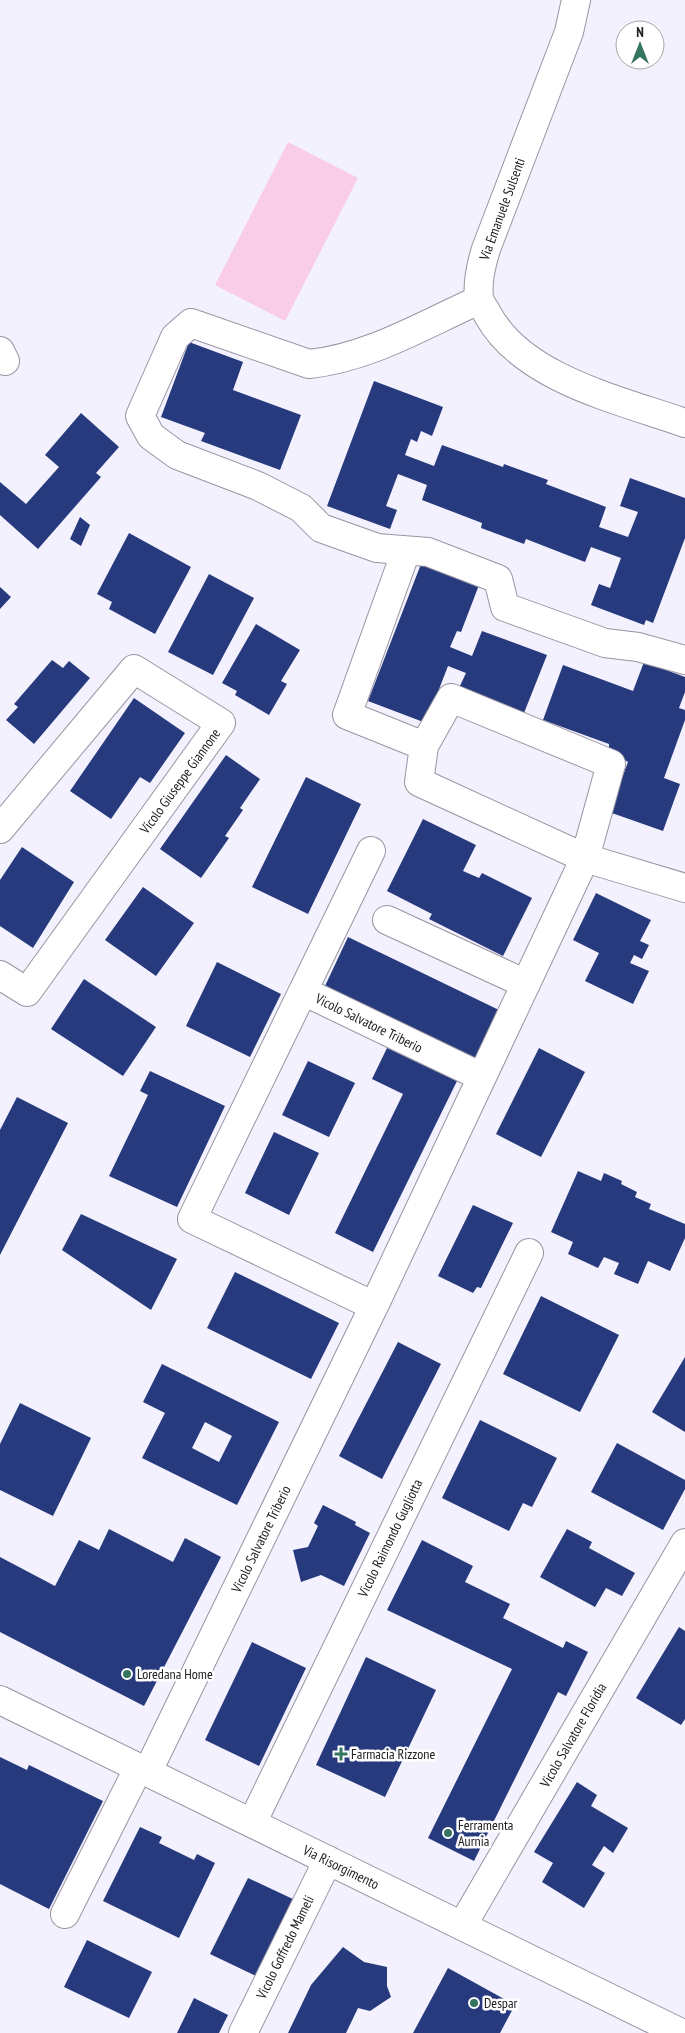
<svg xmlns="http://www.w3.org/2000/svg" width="685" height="2033" viewBox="0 0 685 2033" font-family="'PT Sans Narrow',sans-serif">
<rect width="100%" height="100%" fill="#f3f1fe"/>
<path fill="#f9cde8" d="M288 142 358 178 285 321 215 285Z"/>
<path fill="#273a7d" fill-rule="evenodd" d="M189 342 243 362 233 390 301 415 280 470 201 441 205 433 161 417Z
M374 381 443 407 432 436 421 431 417 442 411 439 405 455 434 466 442 445 503 467 504 464 548 480 546 484 606 507 599 527 628 537 638 512 620 506 630 478 685 498V538L653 623 646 620 644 625 591 605 599 584 610 588 621 558 591 547 585 562 526 539 524 544 481 528 482 523 422 500 427 485 398 474 386 506 397 510 390 529 327 506Z
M81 413 119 447 96 473 101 477 38 549 0 515V482L26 504 59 467 45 455Z
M80 517 90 525 81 546 70 539Z
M129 533 191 567 155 634 109 609 112 602 97 594Z
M421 564 479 585 461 632 457 631 450 647 472 656 482 631 547 655 524 713 459 688 466 673 448 666 426 723 368 701Z
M209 574 254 598 213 675 168 652Z
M0 587 11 597 0 609Z
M256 624 300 650 281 681 287 684 269 715 235 695 237 691 222 683Z
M52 660 63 668 69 661 90 678 34 744 6 720 18 707 14 704Z
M644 662 685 677V692L679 708 685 710V720L664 778 680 784 663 831 609 812 628 762 609 751V744L543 720 563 665 633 691Z
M134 698 185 733 150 783 140 777 111 819 70 791Z
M226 755 260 779 240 808 243 810 225 836 229 838 201 878 160 849Z
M306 777 361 804 308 914 252 887Z
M423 819 476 845 463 871 479 878 482 873 532 898 503 956 429 919 432 914 387 891Z
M22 847 74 882 33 948 0 926V880Z
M143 887 194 923 156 976 105 940Z
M596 893 651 920 640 941 649 945 642 959 634 955 630 963 649 971 633 1004 585 981 599 953 573 940Z
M348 937 499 1010 476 1059 325 986Z
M217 962 281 994 250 1057 186 1026Z
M84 979 156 1027 123 1076 51 1029Z
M387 1048 457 1081 373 1252 335 1233 403 1094 372 1079Z
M539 1048 585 1072 541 1157 496 1134Z
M308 1061 355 1083 329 1137 282 1115Z
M150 1071 225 1106 177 1207 109 1176 148 1095 140 1091Z
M17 1097 68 1123 0 1255V1130Z
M274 1132 319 1153 289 1215 245 1193Z
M578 1171 601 1181 604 1173 622 1181 621 1184 637 1192 635 1197 651 1204 649 1209 685 1224V1238L670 1271 648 1261 638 1284 614 1274 619 1263 604 1257 598 1268 568 1254 573 1242 551 1232Z
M473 1205 513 1223 481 1288 477 1287 473 1293 438 1276Z
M81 1214 177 1259 151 1310 62 1250Z
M235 1272 339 1323 311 1379 207 1328Z
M541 1296 619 1335 580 1412 503 1374Z
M398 1342 441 1364 382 1479 339 1456Z
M685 1357V1432L652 1412Z
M162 1364 279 1422 237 1505 142 1458 165 1413 143 1402ZM205 1422 232 1436 219 1462 192 1448Z
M20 1403 91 1438 53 1516 0 1490V1444Z
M480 1420 557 1458 532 1507 523 1503 509 1531 442 1498Z
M617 1443 685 1480V1489L663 1530 591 1492Z
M323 1505 356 1522 355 1525 370 1533 344 1586 321 1575 301 1582 293 1550 308 1547 318 1526 314 1523Z
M109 1529 173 1562 185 1538 221 1557 144 1706 0 1632V1557L55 1586 79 1540 99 1550Z
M567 1529 592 1542 589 1548 635 1573 622 1596 606 1588 595 1607 540 1577Z
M422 1540 473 1566 465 1582 510 1604 503 1618 563 1648 566 1641 588 1652 566 1696 558 1692 474 1861 428 1838 512 1669 387 1610Z
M679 1627 685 1631V1719L681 1725 636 1698Z
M252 1642 306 1668 259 1766 205 1740Z
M366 1657 436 1690 385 1797 316 1765Z
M0 1757 27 1770 29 1765 103 1801 49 1909 0 1884Z
M577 1782 597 1795 591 1806 628 1828 613 1853 604 1846 592 1865 605 1873 584 1908 542 1882 553 1863 534 1852Z
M140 1827 162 1837 159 1843 194 1860 197 1854 215 1863 179 1938 103 1901Z
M248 1878 295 1900 258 1977 210 1954Z
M87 1940 152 1972 129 2018 64 1987Z
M343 1947 364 1962 387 1967V1986L391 1997 370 2011 358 2008 346 2033H288L311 1985Z
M448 1968 515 2005 500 2033H413Z
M194 1998 228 2015 219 2033H177Z"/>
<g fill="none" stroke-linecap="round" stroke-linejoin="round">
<g stroke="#9795a1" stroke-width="30">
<path id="minor" d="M576 0 569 32 486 249C481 265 477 281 479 298 480 303 485 309 488 315 523 379 620 400 685 423
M479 300C425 324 369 358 309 364L191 323 175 337 140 416 151 436 177 455 258 486 301 508 321 528 377 548 428 552 498 579 505 607 605 643 638 647 685 660
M0 351 5 361
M406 551 347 715 424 746 419 782 585 858 685 888
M424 746 451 698 611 764 585 858 482 1077
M0 829 134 669 221 723 27 992 0 975
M387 920 526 984
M303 991 371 851
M0 1700 681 2033
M148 1771 374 1306 192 1219 303 991 482 1077 374 1306
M252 1823 529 1253
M65 1914 139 1767
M462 1926 685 1543
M243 2033 328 1860"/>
</g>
<use href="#minor" stroke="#fff" stroke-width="28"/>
</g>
<g fill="#357461" stroke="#fff" stroke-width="2">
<circle cx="127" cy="1674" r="5"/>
<path d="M338.5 1746.5h5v5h5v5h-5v5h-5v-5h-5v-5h5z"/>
<circle cx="448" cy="1833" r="5"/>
<circle cx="474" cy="2003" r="5"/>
</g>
<g text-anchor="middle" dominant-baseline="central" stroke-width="5" stroke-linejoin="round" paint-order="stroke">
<g font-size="14" fill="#202024" stroke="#fff">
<text transform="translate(502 209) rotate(-70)">Via Emanuele Sulsenti</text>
<text transform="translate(180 781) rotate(-54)">Vicolo Giuseppe Giannone</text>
<text transform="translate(369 1023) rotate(26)">Vicolo Salvatore Triberio</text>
<text transform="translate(390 1538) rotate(-64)">Vicolo Raimondo Gugliotta</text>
<text transform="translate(261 1539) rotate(-64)">Vicolo Salvatore Triberio</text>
<text transform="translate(573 1735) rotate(-60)">Vicolo Salvatore Floridia</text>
<text transform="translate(341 1867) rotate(26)">Via Risorgimento</text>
<text transform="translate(285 1947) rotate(-64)">Vicolo Goffredo Mameli</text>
</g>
<g font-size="14" fill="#202024" stroke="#fff" text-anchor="start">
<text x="137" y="1674">Loredana Home</text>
<text x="351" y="1754">Farmacia Rizzone</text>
<text x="458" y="1825">Ferramenta<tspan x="458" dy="16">Aurnia</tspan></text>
<text x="484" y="2003">Despar</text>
</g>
</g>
<g transform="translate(640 45)"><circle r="24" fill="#ffffff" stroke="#a6a6a7"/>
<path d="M0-4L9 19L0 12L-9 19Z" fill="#357461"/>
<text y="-8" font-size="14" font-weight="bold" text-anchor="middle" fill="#202024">N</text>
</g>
</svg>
